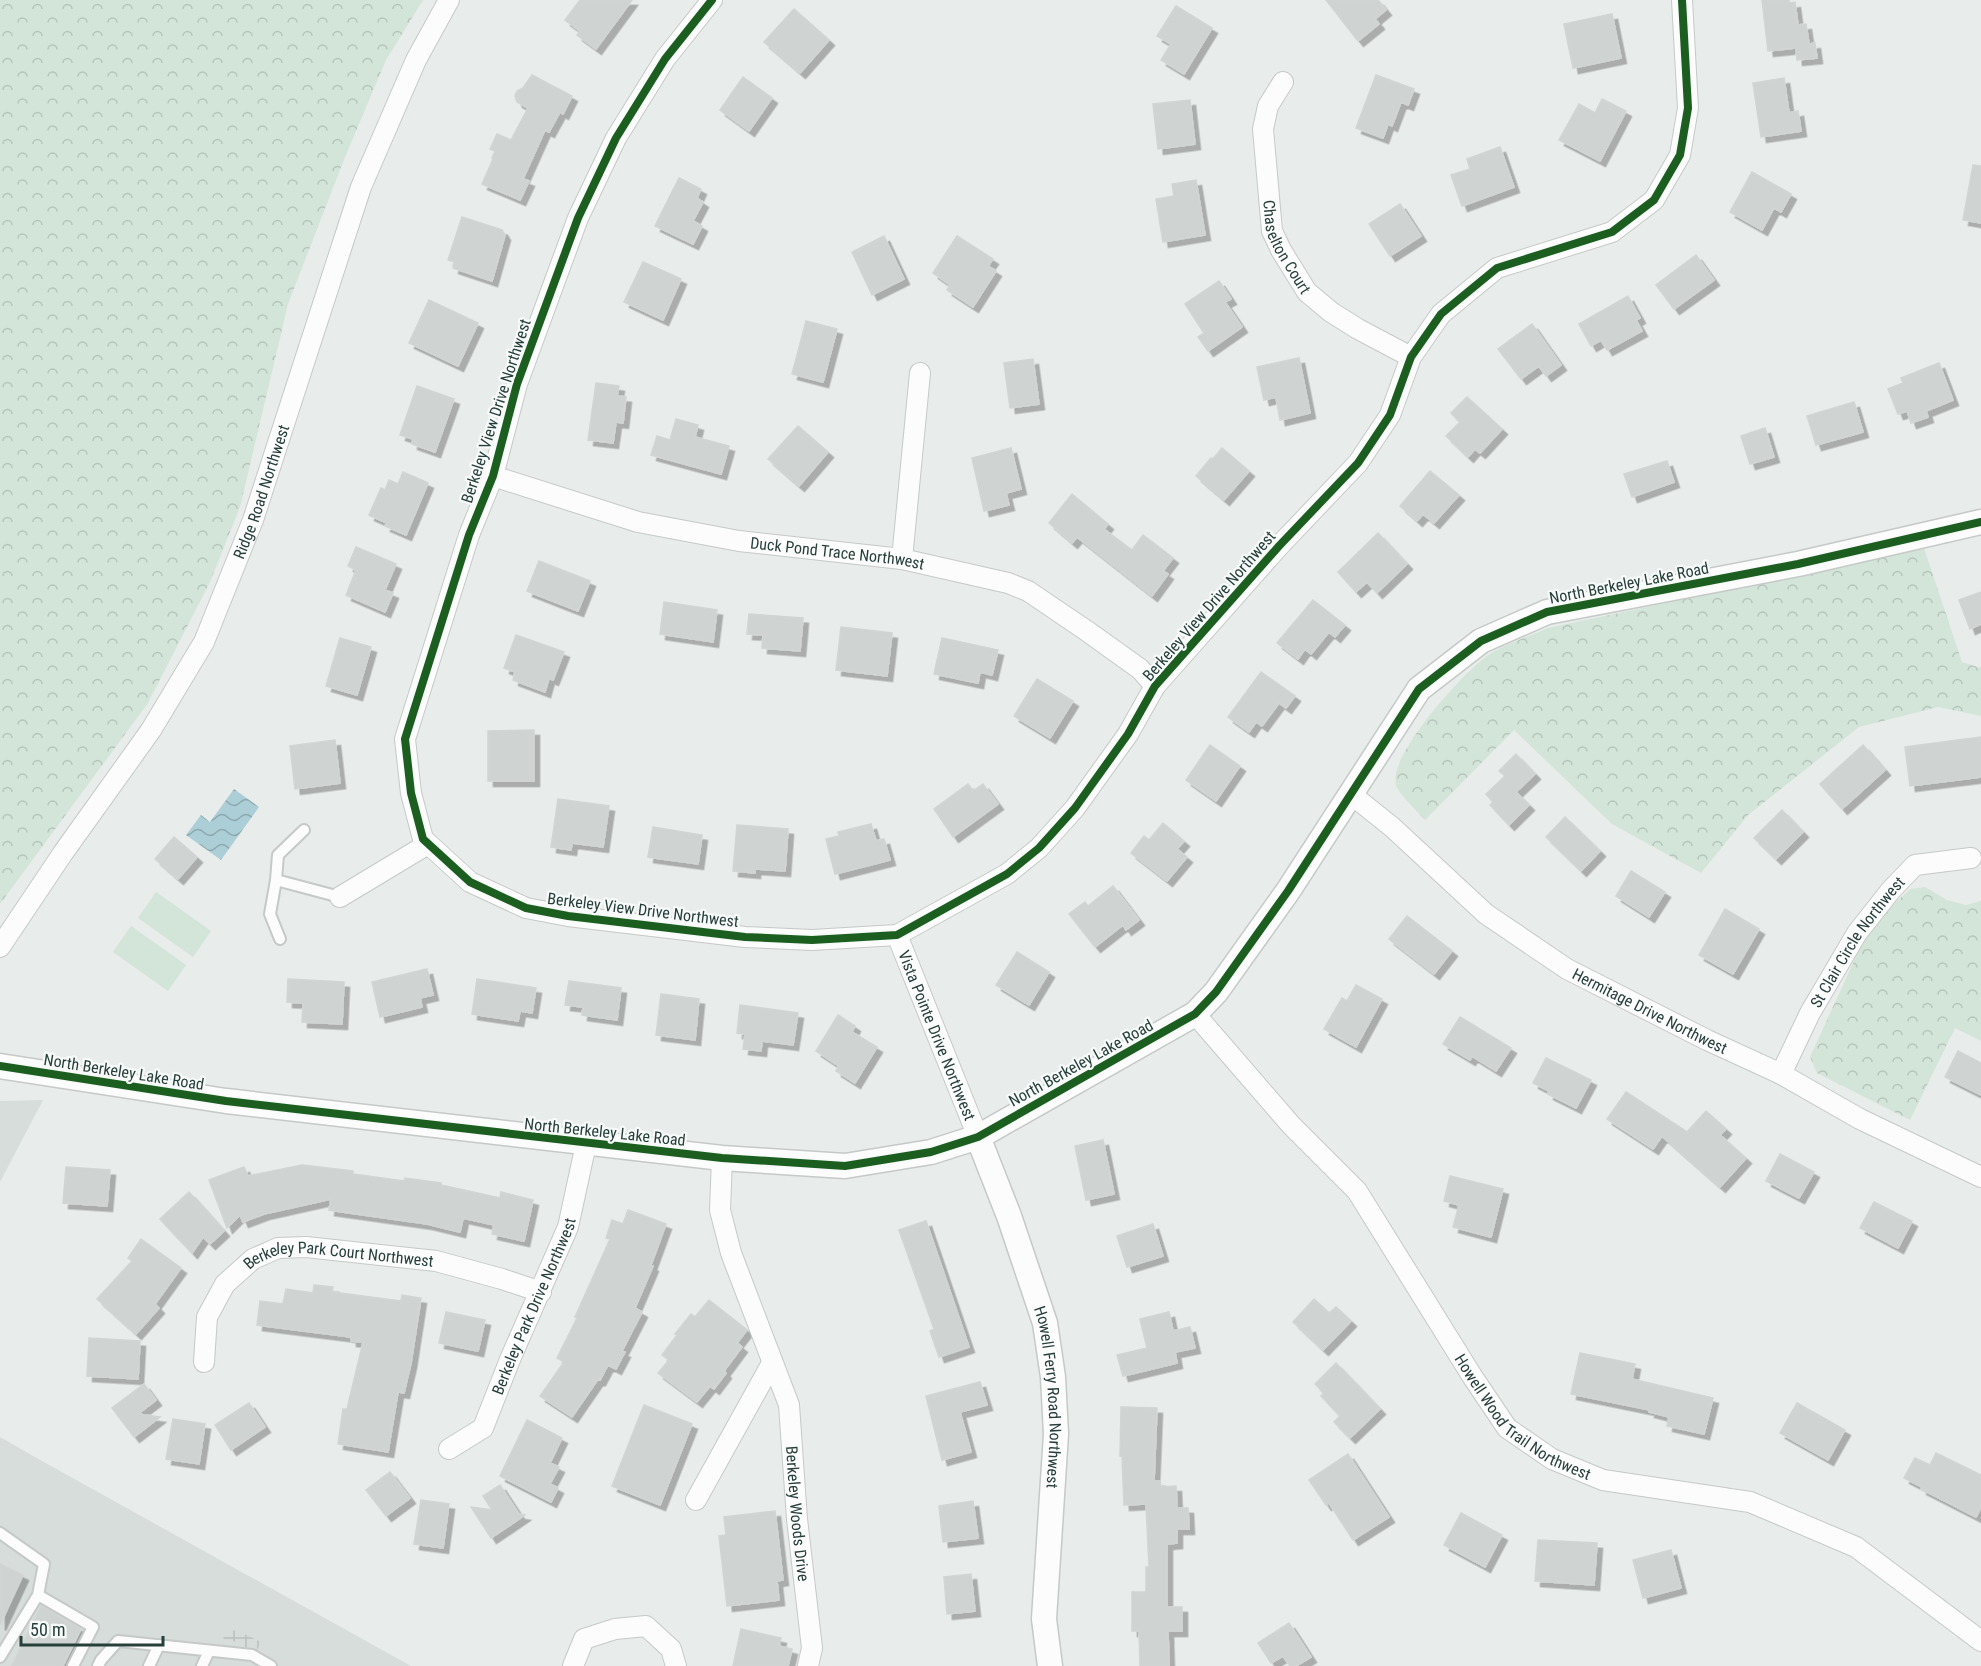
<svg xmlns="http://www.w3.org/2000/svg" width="1981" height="1666" viewBox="0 0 1981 1666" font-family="'Roboto Condensed',sans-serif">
<defs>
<pattern id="industrial-grid" width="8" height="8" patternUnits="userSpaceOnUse" patternTransform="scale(1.5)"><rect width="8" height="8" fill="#d7ddda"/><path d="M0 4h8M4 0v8" fill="none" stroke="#b8bfbc"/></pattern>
<pattern id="forest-crowns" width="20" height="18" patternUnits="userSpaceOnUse" patternTransform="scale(1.5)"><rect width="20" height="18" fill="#d3e4d9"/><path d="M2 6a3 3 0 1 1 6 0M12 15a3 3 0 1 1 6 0" fill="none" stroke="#b5c5bb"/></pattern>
<pattern id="water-waves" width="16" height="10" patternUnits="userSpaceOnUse" patternTransform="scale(1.5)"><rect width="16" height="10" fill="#acced6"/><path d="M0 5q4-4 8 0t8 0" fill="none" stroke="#8ca9af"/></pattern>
<filter id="shadow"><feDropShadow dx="5.5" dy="5.5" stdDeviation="0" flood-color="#0004"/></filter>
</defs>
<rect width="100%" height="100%" fill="#e8ecea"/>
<path fill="#d7ddda" d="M43 1100 0 1182V1101Z
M0 1437 33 1456 411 1666H0Z"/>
<path fill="url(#industrial-grid)" d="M236 1630 261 1642 256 1652 231 1640 224 1641 223 1633Z"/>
<path fill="url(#forest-crowns)" d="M0 0H423L386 60 345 157 288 304 240 507 210 582 148 703 0 904Z
M1924 548 1962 662 1981 668V716L1938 707 1859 727 1748 815 1701 873 1612 824 1514 730 1425 820C1418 812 1399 794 1396 785 1387 756 1468 666 1493 652 1510 642 1530 636 1548 628Z
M1925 887 1947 900 1966 905 1981 901V1041L1955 1028 1910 1120 1817 1073 1810 1057 1860 948 1884 912 1911 889Z"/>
<path fill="#d3e4d9" d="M156 892 211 931 193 957 138 918Z
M131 926 186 965 168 991 113 952Z"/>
<path fill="url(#water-waves)" d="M234 789 259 807 221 860 186 835 201 815 210 822Z"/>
<path fill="#cfd4d2" stroke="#d1d5d3" stroke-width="1.5" filter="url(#shadow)" d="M580 0H632L596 49 577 35 580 31 565 20Z
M1326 0H1378L1386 10 1375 19 1379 24 1358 41Z
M1762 0H1789V3L1795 2 1798 25 1806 24 1809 44 1815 43 1817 58 1797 60 1796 48 1768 51Z
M1176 6 1212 28 1184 74 1161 60 1171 44 1157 36Z
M794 9 829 40 800 73 764 42Z
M1612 14 1621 58 1573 68 1564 24Z
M532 75 572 96 563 114 560 112 549 132 545 130 523 179 529 181 520 200 482 184 493 159 492 158 495 151 490 149 497 134 511 140 528 108 517 102 515 96 517 91 523 88Z
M1376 75 1414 89 1408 105 1401 102 1392 126 1388 124 1383 138 1356 128Z
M743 77 772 98 749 131 720 110Z
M1784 78 1789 113 1798 111 1801 131 1761 137 1753 83Z
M1602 99 1626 111 1600 161 1559 140 1579 104 1595 113Z
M1190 100 1195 144 1158 149 1153 104Z
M1500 147 1514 187 1462 206 1451 175 1470 169 1467 159Z
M1973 165 1981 166V223L1963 220Z
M1752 172 1791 194 1781 212 1774 208 1762 230 1730 212Z
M679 178 701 189 697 198 703 202 693 221 702 226 693 244 655 226Z
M1196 180 1205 235 1163 242 1156 199 1174 196 1172 184Z
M1400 204 1421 236 1390 256 1369 224Z
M462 217 502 230 505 235 492 281 453 268 455 262 448 260Z
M884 236 904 279 872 295 852 252Z
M957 236 993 259 988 266 996 271 973 307 947 290 950 285 933 273Z
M1696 255 1714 280 1674 309 1656 285Z
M643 262 681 279 663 320 624 302Z
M1219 281 1231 299 1225 302 1242 327 1208 351 1198 337 1204 333 1185 304Z
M1628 296 1640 318 1636 320 1642 331 1607 350 1601 340 1591 346 1579 324Z
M429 300 478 323 458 366 409 343Z
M806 321 837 329 823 382 792 374Z
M1532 324 1561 365 1546 376 1539 366 1521 379 1498 349Z
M1299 358 1310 413 1280 420 1276 397 1264 400 1257 367Z
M1033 359 1039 404 1010 408 1004 363Z
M1939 363 1953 400 1926 411 1928 417 1911 423 1907 411 1898 414 1888 389 1903 383 1901 378Z
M596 383 619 386 617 396 626 397 623 423 616 422 613 443 588 440Z
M417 386 454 399 435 452 412 444 413 439 400 435Z
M1467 397 1502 429 1480 453 1475 449 1468 457 1446 436 1460 422 1451 413Z
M1854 402 1863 432 1816 445 1807 416Z
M676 419 698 425 695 437 729 446 721 474 651 455 657 436 670 440Z
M798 426 828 452 799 486 768 459Z
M1765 428 1774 457 1750 464 1741 436Z
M1011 448 1021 489 1006 493 1009 505 984 511 972 458Z
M1222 448 1249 471 1224 500 1196 476 1211 458 1213 459Z
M1667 461 1674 482 1632 497 1624 474Z
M1430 471 1459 495 1434 523 1423 514 1417 521 1400 506Z
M403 472 428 483 406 535 385 526 387 523 369 515 381 488 385 490 389 480 398 484Z
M1072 494 1108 524 1104 529 1132 550 1143 535 1173 558 1163 571 1168 574 1152 596 1077 537 1072 543 1049 523Z
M1378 533 1407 564 1377 593 1367 582 1356 592 1338 572Z
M356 547 396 564 385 590 393 593 385 612 346 595 356 570 348 566Z
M539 561 590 581 578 611 527 591Z
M1981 592V624L1970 629 1959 600Z
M1313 600 1345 625 1335 637 1329 632 1311 654 1305 649 1298 659 1277 643Z
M664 602 717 610 713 642 660 634Z
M749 614 803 618 800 651 762 648 763 635 747 634Z
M841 627 892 633 887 676 836 670Z
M516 635 564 652 553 680 549 678 545 692 513 680 515 672 504 668Z
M340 638 371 647 357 695 326 686Z
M942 638 998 650 992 675 980 672 978 683 934 674Z
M1261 672 1295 696 1286 708 1279 703 1262 726 1256 722 1249 732 1228 717Z
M1037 679 1073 701 1050 738 1014 716Z
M534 730V781H488V731Z
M1981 737V777L1910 786 1905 747Z
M335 740 340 783 295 789 290 746Z
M1210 745 1240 766 1216 801 1186 780Z
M1863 745 1885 770 1842 809 1820 784Z
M1516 754 1535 774 1516 792 1529 805 1509 825 1490 805 1493 802 1486 794 1505 776 1499 771Z
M968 784 973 791 983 784 998 804 953 837 934 809Z
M558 799 609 806 603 847 572 843 571 850 551 847Z
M1782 810 1803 832 1776 859 1754 838Z
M1565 817 1600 851 1581 871 1546 837Z
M1163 823 1184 841 1177 849 1187 857 1167 881 1131 853 1144 836 1149 840Z
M871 824 876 841 884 839 890 860 835 874 826 839 839 836 838 832Z
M737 825 788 829 785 871 755 869V873L733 871Z
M653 827 702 835 698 864 648 857Z
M174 837 197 857 178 879 155 859Z
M1631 871 1665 892 1649 917 1616 896Z
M1113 886 1139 920 1126 930 1123 925 1095 947 1069 914 1085 902 1088 906Z
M1725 909 1759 929 1733 974 1699 955Z
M1407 916 1452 951 1434 974 1389 939Z
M1017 952 1049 972 1029 1005 996 985Z
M427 969 433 995 420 998 422 1007 380 1017 372 982Z
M288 979 344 982 342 1024 302 1022 303 1003 287 1002Z
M477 979 536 988 532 1013 520 1011 518 1021 472 1014Z
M569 981 621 988 617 1020 582 1015 583 1007 565 1005Z
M1356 985 1382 999 1356 1047 1324 1029 1342 998 1347 1001Z
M661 994 699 999 695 1040 656 1035Z
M740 1005 798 1013 793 1045 762 1041 761 1051 743 1049 745 1034 737 1033Z
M838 1015 855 1026 852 1032 877 1047 855 1083 836 1071 839 1066 816 1051Z
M1460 1017 1511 1048 1496 1071 1472 1056 1470 1060 1443 1044Z
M1958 1051 1981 1063V1095L1945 1077Z
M1546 1058 1591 1080 1576 1108 1548 1094 1549 1091 1533 1083Z
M1626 1092 1687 1132 1706 1111 1726 1129 1720 1135 1746 1158 1720 1187 1662 1136 1653 1149 1607 1119Z
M1103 1140 1114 1194 1086 1200 1075 1146Z
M1780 1154 1814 1172 1799 1198 1766 1181Z
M302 1165 353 1171V1174L404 1181 405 1178 441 1183V1185L500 1198 501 1192 533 1200 524 1241 492 1234 494 1225 463 1218 460 1232 427 1224 329 1210 331 1199 264 1214 243 1222 240 1215 227 1228 209 1180 244 1167 248 1176Z
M66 1167 110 1170 107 1206 63 1203Z
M1450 1176 1503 1189 1491 1237 1453 1227 1459 1205 1444 1201Z
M189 1192 224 1231 210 1244 203 1237 192 1253 160 1219Z
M1874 1202 1912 1221 1898 1248 1860 1228Z
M628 1210 666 1224 651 1265 653 1266 635 1308 642 1312 622 1351 625 1352 616 1369 608 1365 600 1380 598 1379 572 1417 540 1396 564 1362 557 1358 577 1318 575 1317 610 1239 606 1238 612 1220 623 1224Z
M926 1221 969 1347 939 1357 930 1331 934 1329 899 1230Z
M1153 1224 1163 1256 1127 1267 1117 1236Z
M141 1239 181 1268 155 1304 159 1308 136 1334 97 1299 132 1261 128 1258Z
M314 1285 333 1287 332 1292 401 1301 402 1295 421 1298 411 1363 404 1393 398 1392 388 1452 338 1444 343 1409H347L363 1342 351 1341V1337L257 1325 260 1301 283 1304 286 1289 313 1293Z
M1314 1299 1329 1313 1336 1307 1351 1321 1323 1350 1293 1322Z
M709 1300 747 1330 737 1343 742 1347 724 1371 726 1373 714 1389 710 1386 697 1402 658 1373 669 1360 662 1355 677 1335 675 1334 691 1314 695 1317Z
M446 1312 485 1320 478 1351 439 1343Z
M1169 1312 1173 1331 1190 1327 1195 1348 1175 1352 1177 1363 1123 1376 1117 1355 1147 1348 1140 1319Z
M89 1338 140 1341 138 1379 87 1376Z
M1580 1353 1635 1364 1632 1379 1713 1398 1704 1434 1667 1426 1669 1417 1649 1412 1650 1410 1571 1394Z
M1336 1363 1380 1409 1350 1438 1334 1422 1340 1416 1321 1396 1324 1393 1315 1384Z
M980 1382 987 1405 960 1412 971 1452 942 1460 926 1396Z
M144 1384 156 1400 138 1414 160 1417 134 1437 112 1408Z
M249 1403 265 1427 231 1450 215 1425Z
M1797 1403 1845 1430 1828 1460 1780 1433Z
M644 1405 692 1424 660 1505 612 1486Z
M1121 1407 1157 1408 1154 1481H1160L1161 1487 1176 1486 1177 1508H1188L1189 1529H1177V1543L1167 1544V1607H1182V1631H1168L1169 1666H1140L1139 1631H1132V1592H1146V1567H1149L1146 1504 1124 1505 1122 1456H1120Z
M173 1419 205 1424 199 1464 166 1459Z
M527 1420 562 1438 550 1463 559 1467 550 1484 558 1488 551 1502 500 1476Z
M1936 1453 1981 1475V1507L1976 1517 1921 1489 1922 1487 1904 1478 1915 1458 1930 1465Z
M1348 1454 1389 1517 1353 1540 1329 1503 1326 1505 1309 1480Z
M390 1472 410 1498 386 1516 366 1490Z
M500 1485 519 1514 525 1515 491 1538 471 1507 492 1510 483 1496Z
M421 1500 449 1504 443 1548 414 1544Z
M973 1501 978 1538 943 1542 939 1506Z
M775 1511 783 1580 777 1581 779 1600 727 1606 719 1536 726 1535 724 1517Z
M1461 1513 1502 1535 1485 1567 1444 1545Z
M1538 1540 1597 1543 1594 1585 1535 1581Z
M1671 1550 1681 1588 1643 1598 1633 1560Z
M0 1564 23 1575 0 1625Z
M971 1574 975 1611 947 1614 944 1577Z
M41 1606 81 1629 63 1666H12Z
M1289 1623 1311 1657 1296 1666H1290L1283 1656 1271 1663 1258 1643Z
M741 1629 781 1638 779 1646 792 1649 788 1666H733Z"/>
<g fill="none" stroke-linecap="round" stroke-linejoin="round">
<g stroke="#c5c9c7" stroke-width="14">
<path id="service" d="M276 880 278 855 304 830
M280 939 270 914 276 880 340 897
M0 1533 44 1564 38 1595
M0 1657 38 1595 93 1627 73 1666
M98 1666 101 1660 118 1641 252 1655 271 1666
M149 1666 159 1645
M202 1666 209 1651"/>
</g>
<g stroke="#c5c9c7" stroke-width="22">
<g id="minor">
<path d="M712 0 665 59 616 138 578 218 517 384 493 476 469 535 405 739 411 793 423 839 470 882 526 908 568 916 745 937 812 940 897 935 1007 874 1039 848 1075 808 1128 734 1155 686 1279 546 1358 463 1390 415 1411 357 1441 314 1497 268 1612 232 1654 200 1680 155 1688 108 1682 0"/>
<path id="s1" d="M1283 82 1268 106 1263 129 1272 231 1281 250 1307 292 1331 312 1358 329 1411 357"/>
<path id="s2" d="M493 476 638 522 739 541 902 559 1008 583 1028 591 1087 631 1140 669 1155 686"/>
<path d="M902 559 920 373"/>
<path id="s3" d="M1352 795 1392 827 1486 914 1567 969 1707 1040 1781 1074 1860 1119 1981 1177"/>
<path d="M340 897 428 844"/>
<path id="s4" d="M897 935 978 1137"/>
<path id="s5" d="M0 947 63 853 151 730 204 642 253 520 361 187 416 60 449 0"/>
<path id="s6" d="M1195 1014 1291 1125 1357 1191 1472 1376 1507 1428 1552 1459 1603 1480 1750 1502 1856 1547 1981 1641"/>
<path id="s7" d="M1781 1074 1810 1013 1857 933 1891 890 1915 865 1971 858"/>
<path id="s8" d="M722 1158 720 1210 731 1253 789 1405 797 1519 812 1648 808 1666"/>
<path id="s9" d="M204 1362 207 1317 225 1284 253 1259 278 1248 306 1247 436 1261 502 1279 541 1292"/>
<path id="s10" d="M449 1449 483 1428 511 1357 568 1227 586 1144"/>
<path d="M696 1500 772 1363"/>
<path d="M573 1666 584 1639 615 1629 646 1626 671 1649 676 1666"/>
</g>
</g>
<g stroke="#c5c9c7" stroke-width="27">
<g id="tertiary">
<path d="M0 1066 226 1101 722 1158 845 1166 931 1152 978 1137 1195 1014 1216 992 1288 891 1419 689 1481 641 1547 612 1798 564 1981 522"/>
<path id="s11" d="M978 1137 1009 1216 1045 1323 1053 1377 1056 1434 1044 1619 1050 1666"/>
</g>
</g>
<use href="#service" stroke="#fcfcfc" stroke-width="10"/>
<use href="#minor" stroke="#fcfcfc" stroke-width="20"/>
<use href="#tertiary" stroke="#fcfcfc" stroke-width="24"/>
<g stroke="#f7faf9" stroke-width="11">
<path id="cycleway" d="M712 0 665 59 616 138 578 218 517 384 493 476 469 535 405 739 411 793 423 839 470 882 526 908 568 916 745 937 812 940 897 935 1007 874 1039 848 1075 808 1128 734 1155 686 1279 546 1358 463 1390 415 1411 357 1441 314 1497 268 1612 232 1654 200 1680 155 1688 108 1682 0
M0 1066 226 1101 722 1158 845 1166 931 1152 978 1137 1195 1014 1216 992 1288 891 1419 689 1481 641 1547 612 1798 564 1981 522"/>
</g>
<use href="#cycleway" stroke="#1b5e20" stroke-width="8"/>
</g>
<g text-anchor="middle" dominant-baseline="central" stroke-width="4.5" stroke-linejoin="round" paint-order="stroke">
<g font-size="16" fill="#263f3a" stroke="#f7faf9">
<text stroke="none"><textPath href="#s1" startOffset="174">Chaselton Court</textPath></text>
<text transform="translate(496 411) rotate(-72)">Berkeley View Drive Northwest</text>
<text stroke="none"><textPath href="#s5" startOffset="528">Ridge Road Northwest</textPath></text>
<text stroke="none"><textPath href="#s2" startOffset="354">Duck Pond Trace Northwest</textPath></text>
<text transform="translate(1629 583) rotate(-11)">North Berkeley Lake Road</text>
<text transform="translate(1209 606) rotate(-49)">Berkeley View Drive Northwest</text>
<text transform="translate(643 910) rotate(7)">Berkeley View Drive Northwest</text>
<text stroke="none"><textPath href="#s7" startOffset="153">St Clair Circle Northwest</textPath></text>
<text stroke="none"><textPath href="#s3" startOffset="370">Hermitage Drive Northwest</textPath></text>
<text stroke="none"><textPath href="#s4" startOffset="108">Vista Pointe Drive Northwest</textPath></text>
<text transform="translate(1081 1063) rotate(-29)">North Berkeley Lake Road</text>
<text transform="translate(124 1072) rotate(9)">North Berkeley Lake Road</text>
<text transform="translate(605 1132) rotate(6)">North Berkeley Lake Road</text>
<text stroke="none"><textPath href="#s9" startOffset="207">Berkeley Park Court Northwest</textPath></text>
<text stroke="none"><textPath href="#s10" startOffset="172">Berkeley Park Drive Northwest</textPath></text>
<text stroke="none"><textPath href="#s11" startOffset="272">Howell Ferry Road Northwest</textPath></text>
<text stroke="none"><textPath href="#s6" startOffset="525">Howell Wood Trail Northwest</textPath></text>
<text stroke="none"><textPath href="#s8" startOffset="368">Berkeley Woods Drive</textPath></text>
</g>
</g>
<path d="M21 1636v9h142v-9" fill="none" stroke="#263f3a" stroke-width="3"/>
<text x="30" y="1636" font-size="18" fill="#263f3a" stroke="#f7faf9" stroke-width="4.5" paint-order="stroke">50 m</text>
</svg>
